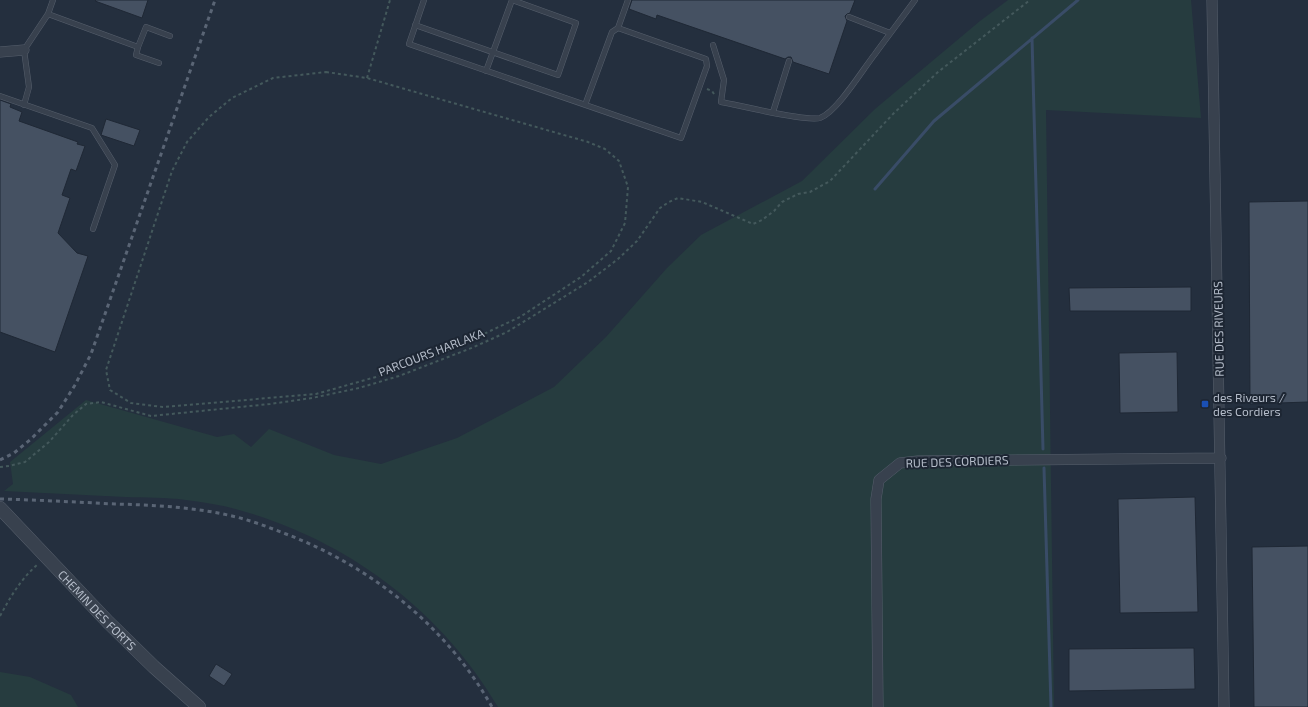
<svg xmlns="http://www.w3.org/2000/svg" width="1308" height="707" viewBox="0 0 1308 707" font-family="'Exo 2',sans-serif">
<rect width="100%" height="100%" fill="#242f3e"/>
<path fill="#263c3f" d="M1008 0H1191L1201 118 1046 110 1054 707H498C441 610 347 540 239 510 222 505 203 502 186 500 166 497 145 498 125 497 85 495 44 493 4 491L13 484 10 462 86 400 217 437 234 434 251 447 269 429 334 455 381 464 457 438 554 387 606 337 667 268 701 235 802 181 875 109 980 21Z
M0 672 30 677 71 695 78 707H0Z"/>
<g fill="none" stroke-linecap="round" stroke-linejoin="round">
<path stroke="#394c67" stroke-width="3" d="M1032 38 1043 449
M875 189 934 121 1078 0
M1044 468 1051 707"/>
</g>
<path fill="#455162" stroke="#1f2835" d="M96 0H148L142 18 95 1Z
M632 0H855L850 13 847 14 845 16 847 21 829 74 793 62 791 57H788L785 59 657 15 656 19 629 9Z
M0 100 11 104 10 107 22 112 19 121 78 142 77 144 85 146 76 171 71 169 62 195 70 198 58 233 77 253 88 256 55 352 0 332Z
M106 119 140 130 134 146 101 135Z
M1308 201V402L1250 404 1249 202Z
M1191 287V311H1070L1069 288Z
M1177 352 1178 412 1120 413 1119 353Z
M1195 497 1198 612 1120 613 1118 499Z
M1308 546V707H1254L1252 547Z
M1194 648 1195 689 1069 691V649Z
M216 664 232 674 224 686 209 676Z"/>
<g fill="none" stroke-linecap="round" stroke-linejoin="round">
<g stroke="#565f6c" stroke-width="6">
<path id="service" d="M424 0 409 44 681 138 707 66 706 59 618 28 628 0
M48 14 138 47 146 27 170 36
M849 17 890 33
M415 25 558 75 576 23 512 0
M713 45 724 80 721 102C738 105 807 122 820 118 837 112 863 69 875 54 888 36 902 18 915 0
M138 47 136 55 159 63
M486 71 512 0
M0 96 92 128 115 165 93 229
M24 105 29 87 24 50 48 14 53 0
M585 105 612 32 618 28
M773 112 789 61"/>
</g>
<g stroke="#565f6c" stroke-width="11">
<path id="minor" d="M1212 0 1224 707
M0 52 24 50
M878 707 876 499 879 480 900 463 918 461 1221 458"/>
</g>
<g stroke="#565f6c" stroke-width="14">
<g id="tertiary">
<path id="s1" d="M0 508 108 622 154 667 199 707"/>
</g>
</g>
<path stroke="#44595c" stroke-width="2" stroke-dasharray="3 3" stroke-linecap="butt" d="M326 72 367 78 588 142 605 149 619 161 628 187 625 223 611 251 581 277 520 317 458 346 390 373 316 394 163 407 131 403 110 390 106 370 172 171 187 142 209 117 232 98 273 78Z
M367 78 390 0
M707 89 712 91 714 94
M0 467 9 466 25 462 49 442 73 415 86 404 101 402 151 416 270 404 312 398 359 388 399 376 474 347 507 332 588 282 618 259 637 241 660 208 669 202 678 198 702 202 753 224 762 220 774 211 782 202 798 194 810 192 830 181 894 113 938 72 1030 0
M0 616C11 596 20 580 38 564"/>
<use href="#service" stroke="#38414e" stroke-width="5"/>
<use href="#minor" stroke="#38414e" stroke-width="10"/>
<use href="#tertiary" stroke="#38414e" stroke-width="13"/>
<path stroke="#5a6575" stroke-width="3" stroke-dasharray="4 4" stroke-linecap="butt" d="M0 460 14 453 31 439 58 412 75 385 91 354 215 0
M0 499C38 500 76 502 115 504 154 505 194 507 232 516 250 520 268 527 286 534 372 567 447 627 492 707"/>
</g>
<rect fill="#1a4fb4" stroke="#1d2633" stroke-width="1.5" x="1201" y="400" width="8" height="8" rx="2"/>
<g text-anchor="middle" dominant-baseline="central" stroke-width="4" stroke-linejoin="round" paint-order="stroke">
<g font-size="12" fill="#b4bcc9" stroke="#1d2633">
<text transform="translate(1218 329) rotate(-91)">RUE DES RIVEURS</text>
<text transform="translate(431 352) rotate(-21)">PARCOURS HARLAKA</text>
<text transform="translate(957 461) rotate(-2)">RUE DES CORDIERS</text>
<text stroke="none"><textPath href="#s1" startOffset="141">CHEMIN DES FORTS</textPath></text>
</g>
<g font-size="12" fill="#b4bcc9" stroke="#1d2633" text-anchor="start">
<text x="1213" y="397">des Riveurs /<tspan x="1213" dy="14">des Cordiers</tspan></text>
</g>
</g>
</svg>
